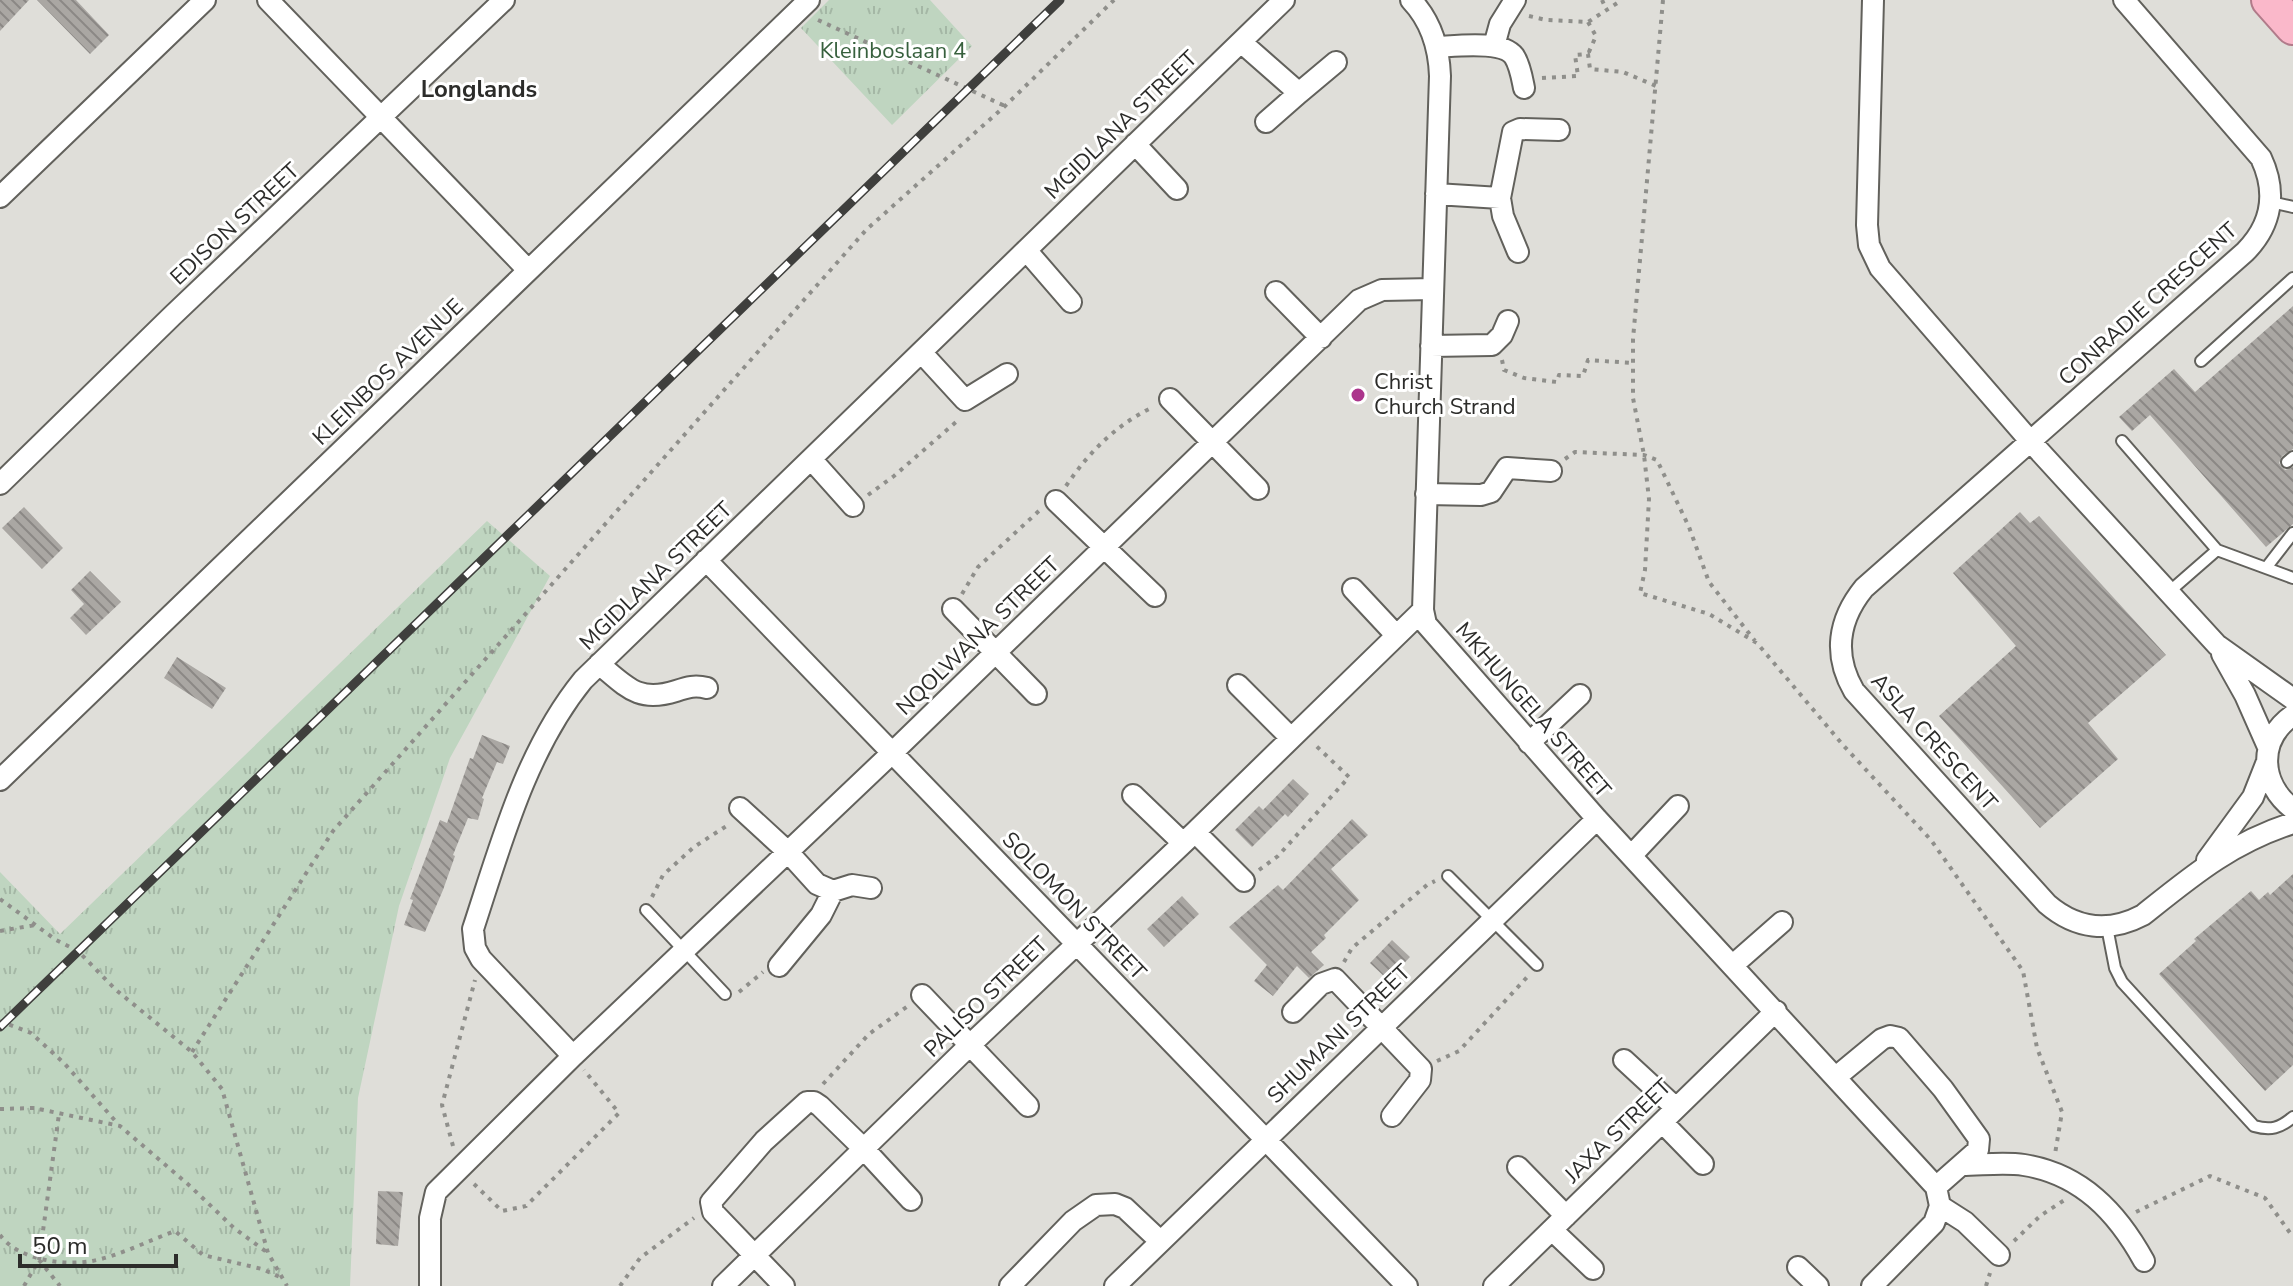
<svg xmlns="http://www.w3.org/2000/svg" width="2293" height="1286" viewBox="0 0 2293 1286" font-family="'Nunito Sans',sans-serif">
<defs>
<pattern id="grass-tufts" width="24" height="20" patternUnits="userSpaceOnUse" patternTransform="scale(2)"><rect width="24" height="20" fill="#bfd5c0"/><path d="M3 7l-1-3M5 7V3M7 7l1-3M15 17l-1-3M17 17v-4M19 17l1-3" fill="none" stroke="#a4b7a5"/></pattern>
<pattern id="building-back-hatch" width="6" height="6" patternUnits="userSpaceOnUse" patternTransform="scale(2)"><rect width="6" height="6" fill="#aaa7a3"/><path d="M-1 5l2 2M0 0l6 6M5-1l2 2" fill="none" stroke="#8b8885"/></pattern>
</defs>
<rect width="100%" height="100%" fill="#dfded9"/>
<path fill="url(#grass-tufts)" d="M829 0H930L972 46 892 125 801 28Z
M487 521 550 576 450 758 399 906 358 1098 350 1286H0V872L60 934Z"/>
<path fill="url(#building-back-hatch)" d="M0 0H29L0 31Z
M37 0H76L109 35 90 54Z
M2293 306V449L2282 456 2279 463 2285 470 2293 467V524L2266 547 2150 415 2132 431 2119 417 2174 369 2195 392Z
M24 507 63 548 42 569 2 528Z
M2020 512 2030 523 2039 516 2166 655 2088 723 2118 759 2040 828 1939 716 2016 646 1953 573Z
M90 571 121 602 86 635 70 618 84 604 71 590Z
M177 657 226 688 212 709 164 678Z
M482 735 510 746 503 764 497 762 482 798 484 799 478 820 468 818 453 855 455 856 443 890 425 932 404 925 413 900 410 899 440 820 447 823 470 758 473 759Z
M1293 779 1309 794 1288 817 1285 814 1252 847 1235 830 1259 806 1263 810Z
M1352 819 1368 835 1331 869 1359 900 1324 935 1326 938 1311 952 1324 965 1309 978 1297 966 1273 996 1254 981 1267 965 1229 927 1278 885 1283 890Z
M2293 874V1065L2265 1091 2159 974 2196 941 2194 939 2251 891 2259 900 2268 892 2270 895Z
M1182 896 1199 914 1164 947 1147 929Z
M1392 940 1410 957 1388 980 1370 963Z
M378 1191 403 1192 398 1246 376 1244Z"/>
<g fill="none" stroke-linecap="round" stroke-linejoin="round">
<g stroke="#62615c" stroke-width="14">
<path id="service" d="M2271 202 2293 207
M2201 361 2293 278
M2122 441 2217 550
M2287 462 2293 457
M2266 568 2293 533
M2170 591 2217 550 2293 578
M1448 876 1537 965
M646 910 725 994
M2107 927 2115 968 2122 982 2254 1126C2271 1131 2280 1128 2293 1117"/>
</g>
<g stroke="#62615c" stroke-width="24">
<path id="minor" d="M268 0 528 270
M1411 0C1431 21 1439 47 1440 76L1423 610 1426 624 1597 819 1936 1187 1940 1206 1934 1223 1872 1286
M1873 0 1867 225 1869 245 1880 268 2031 442 2217 645 2293 699
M2124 0 2261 158C2277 192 2272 225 2245 252L1864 588C1838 620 1833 655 1854 691L2047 904C2076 929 2109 933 2143 915 2193 875 2231 843 2293 823
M1241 42 1299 93 1266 122
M1494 46 1500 24 1515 0
M1437 47C1457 46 1502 40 1514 56 1520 65 1522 78 1524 88
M1299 93 1336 62
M1135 144 1177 189
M1436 194 1500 198 1513 132 1520 129 1559 130
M0 197 205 0
M1500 198 1503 216 1518 252
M1026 250 1071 302
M1276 292 1321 338
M1431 346 1492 345 1502 335 1508 321
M921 352 965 400 1007 374
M1170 399 1258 489
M811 459 853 506
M0 484 172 316 504 0
M1426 494 1481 495 1491 492 1507 468 1551 471
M1056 501 1155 596
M706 560 1407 1286
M1353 589 1396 635
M953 609 1036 694
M2222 654 2245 695 2268 747
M599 664C627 687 638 703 676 691 688 687 695 685 707 688
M1238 685 1291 738
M2293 715C2257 740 2260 784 2293 809
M1529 743 1580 695
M0 780 809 0
M1133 795 1183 843
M740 808 788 852 817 884 833 891 852 885 871 888
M1195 832 1244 881
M1631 856 1678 806
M2207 860 2253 797 2266 764
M1733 965 1782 922
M779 966 821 915 833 891
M922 995 1028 1106
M1293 1012 1321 984 1335 979 1421 1069 1420 1080 1392 1116
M573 1056 892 753 1359 300 1382 290 1433 289
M1624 1060 1676 1108
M1836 1077 1882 1039 1890 1036 1899 1038 1943 1089 1979 1139 1978 1150 1936 1187
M1662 1122 1703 1164
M1962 1165C1982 1165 2004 1162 2024 1165 2081 1174 2117 1212 2144 1261
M1518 1167 1566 1216
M1940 1206 1965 1222 1999 1255
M1552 1230 1593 1269
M1798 1267 1818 1286
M430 1286V1218L436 1192 573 1056 481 959 475 948 473 929C501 844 526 750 583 680L1284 0
M723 1286 970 1045 1195 832 1423 610
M784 1286 713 1212 711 1202 764 1141 807 1102H814L820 1106 864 1149 911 1200
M1010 1286 1073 1221 1096 1205 1115 1204 1125 1208 1160 1241
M1115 1286 1597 819
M1494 1286 1776 1011"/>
</g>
<g stroke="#b17b8a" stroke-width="38">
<path id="trunk" d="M2269 0 2293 27"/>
</g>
<path stroke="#8f8f8b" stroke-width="4" stroke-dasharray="4 6" stroke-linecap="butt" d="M1602 0 1606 9
M1663 0 1633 339V398L1644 455 1649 499 1645 570 1640 593 1709 614 1757 643 1843 745 1931 840 2023 971 2037 1048 2062 1112 2055 1154
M1529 16 1546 20 1588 22 1622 0
M818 20 1005 106
M1588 22 1596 36 1588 54
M1542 78 1578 76 1575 55 1588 54 1590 69 1623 72 1656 86
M1502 360 1504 370 1524 378 1557 382 1559 375 1583 376 1588 360 1633 363
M1565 459 1575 452 1644 455 1657 460 1689 527 1709 582 1755 641
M1066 486C1089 452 1116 425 1153 407
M868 495 894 476 956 422 957 417
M962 594 978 567 1040 510
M1259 870 1278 856 1349 777 1313 743
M652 897 663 875 694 847 728 825
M0 899 56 940 78 951 116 990 192 1052 222 1089 268 1253 287 1286
M0 931 35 925
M1344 962 1352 948 1427 885 1435 881
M739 992 763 972
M0 1021 31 1033 64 1063 118 1124
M192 1052 333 831 866 230 1005 106 1114 0
M1437 1061 1459 1051 1529 975
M823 1084 869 1034 908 1006
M0 1109 34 1108 120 1126 190 1186 234 1228 268 1253
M453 1146 442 1105 475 980
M474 1184 502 1211 526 1206 619 1113 584 1070
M2136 1212 2210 1176 2265 1198 2293 1237
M0 1235C18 1260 64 1266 92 1261 119 1256 150 1240 175 1231L203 1255 262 1269 282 1278
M2014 1241 2040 1216 2066 1199
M39 1260 59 1114
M24 1286 39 1260 60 1286
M620 1286 640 1258 694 1218
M1986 1286 1990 1273"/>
<use href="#service" stroke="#fff" stroke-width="10"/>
<use href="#minor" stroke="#fff" stroke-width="20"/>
<use href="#trunk" stroke="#fab8ca" stroke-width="34"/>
<g stroke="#3f3f3d" stroke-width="9">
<path id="rail" d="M0 1027 1060 0"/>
</g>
<use href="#rail" stroke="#fff" stroke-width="6" stroke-dasharray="18" stroke-linecap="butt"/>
</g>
<circle fill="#ac358c" stroke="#fff" stroke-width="3" cx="1358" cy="395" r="8"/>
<g text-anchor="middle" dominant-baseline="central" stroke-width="6" stroke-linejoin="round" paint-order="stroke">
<g font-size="22" fill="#37603d" stroke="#fff">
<text x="893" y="51">Kleinboslaan 4</text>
</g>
<g font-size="22" fill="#2c2c2a" stroke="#fff">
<text transform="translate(1121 125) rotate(-44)">MGIDLANA STREET</text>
<text transform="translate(235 224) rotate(-43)">EDISON STREET</text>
<text transform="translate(2148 304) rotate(-42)">CONRADIE CRESCENT</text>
<text transform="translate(388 372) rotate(-44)">KLEINBOS AVENUE</text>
<text transform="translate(656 576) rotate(-44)">MGIDLANA STREET</text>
<text transform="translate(978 636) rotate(-44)">NQOLWANA STREET</text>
<text transform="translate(1533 710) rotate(49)">MKHUNGELA STREET</text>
<text transform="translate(1934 742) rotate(48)">ASLA CRESCENT</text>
<text transform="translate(1074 906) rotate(46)">SOLOMON STREET</text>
<text transform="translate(986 997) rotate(-44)">PALISO STREET</text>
<text transform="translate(1339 1034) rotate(-44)">SHUMANI STREET</text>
<text transform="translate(1618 1131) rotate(-44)">JAXA STREET</text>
</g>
<g font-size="22" fill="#2c2c2a" stroke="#fff" text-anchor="start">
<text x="1374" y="382">Christ<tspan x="1374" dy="25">Church Strand</tspan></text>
</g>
<g font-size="24" font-weight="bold" fill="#2c2c2a" stroke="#fff">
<text x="479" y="89">Longlands</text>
</g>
</g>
<path d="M20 1254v12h156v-12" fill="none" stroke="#2c2c2a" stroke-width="4"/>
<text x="32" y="1254" font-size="24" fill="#2c2c2a" stroke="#ffffff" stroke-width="6" paint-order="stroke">50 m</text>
</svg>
